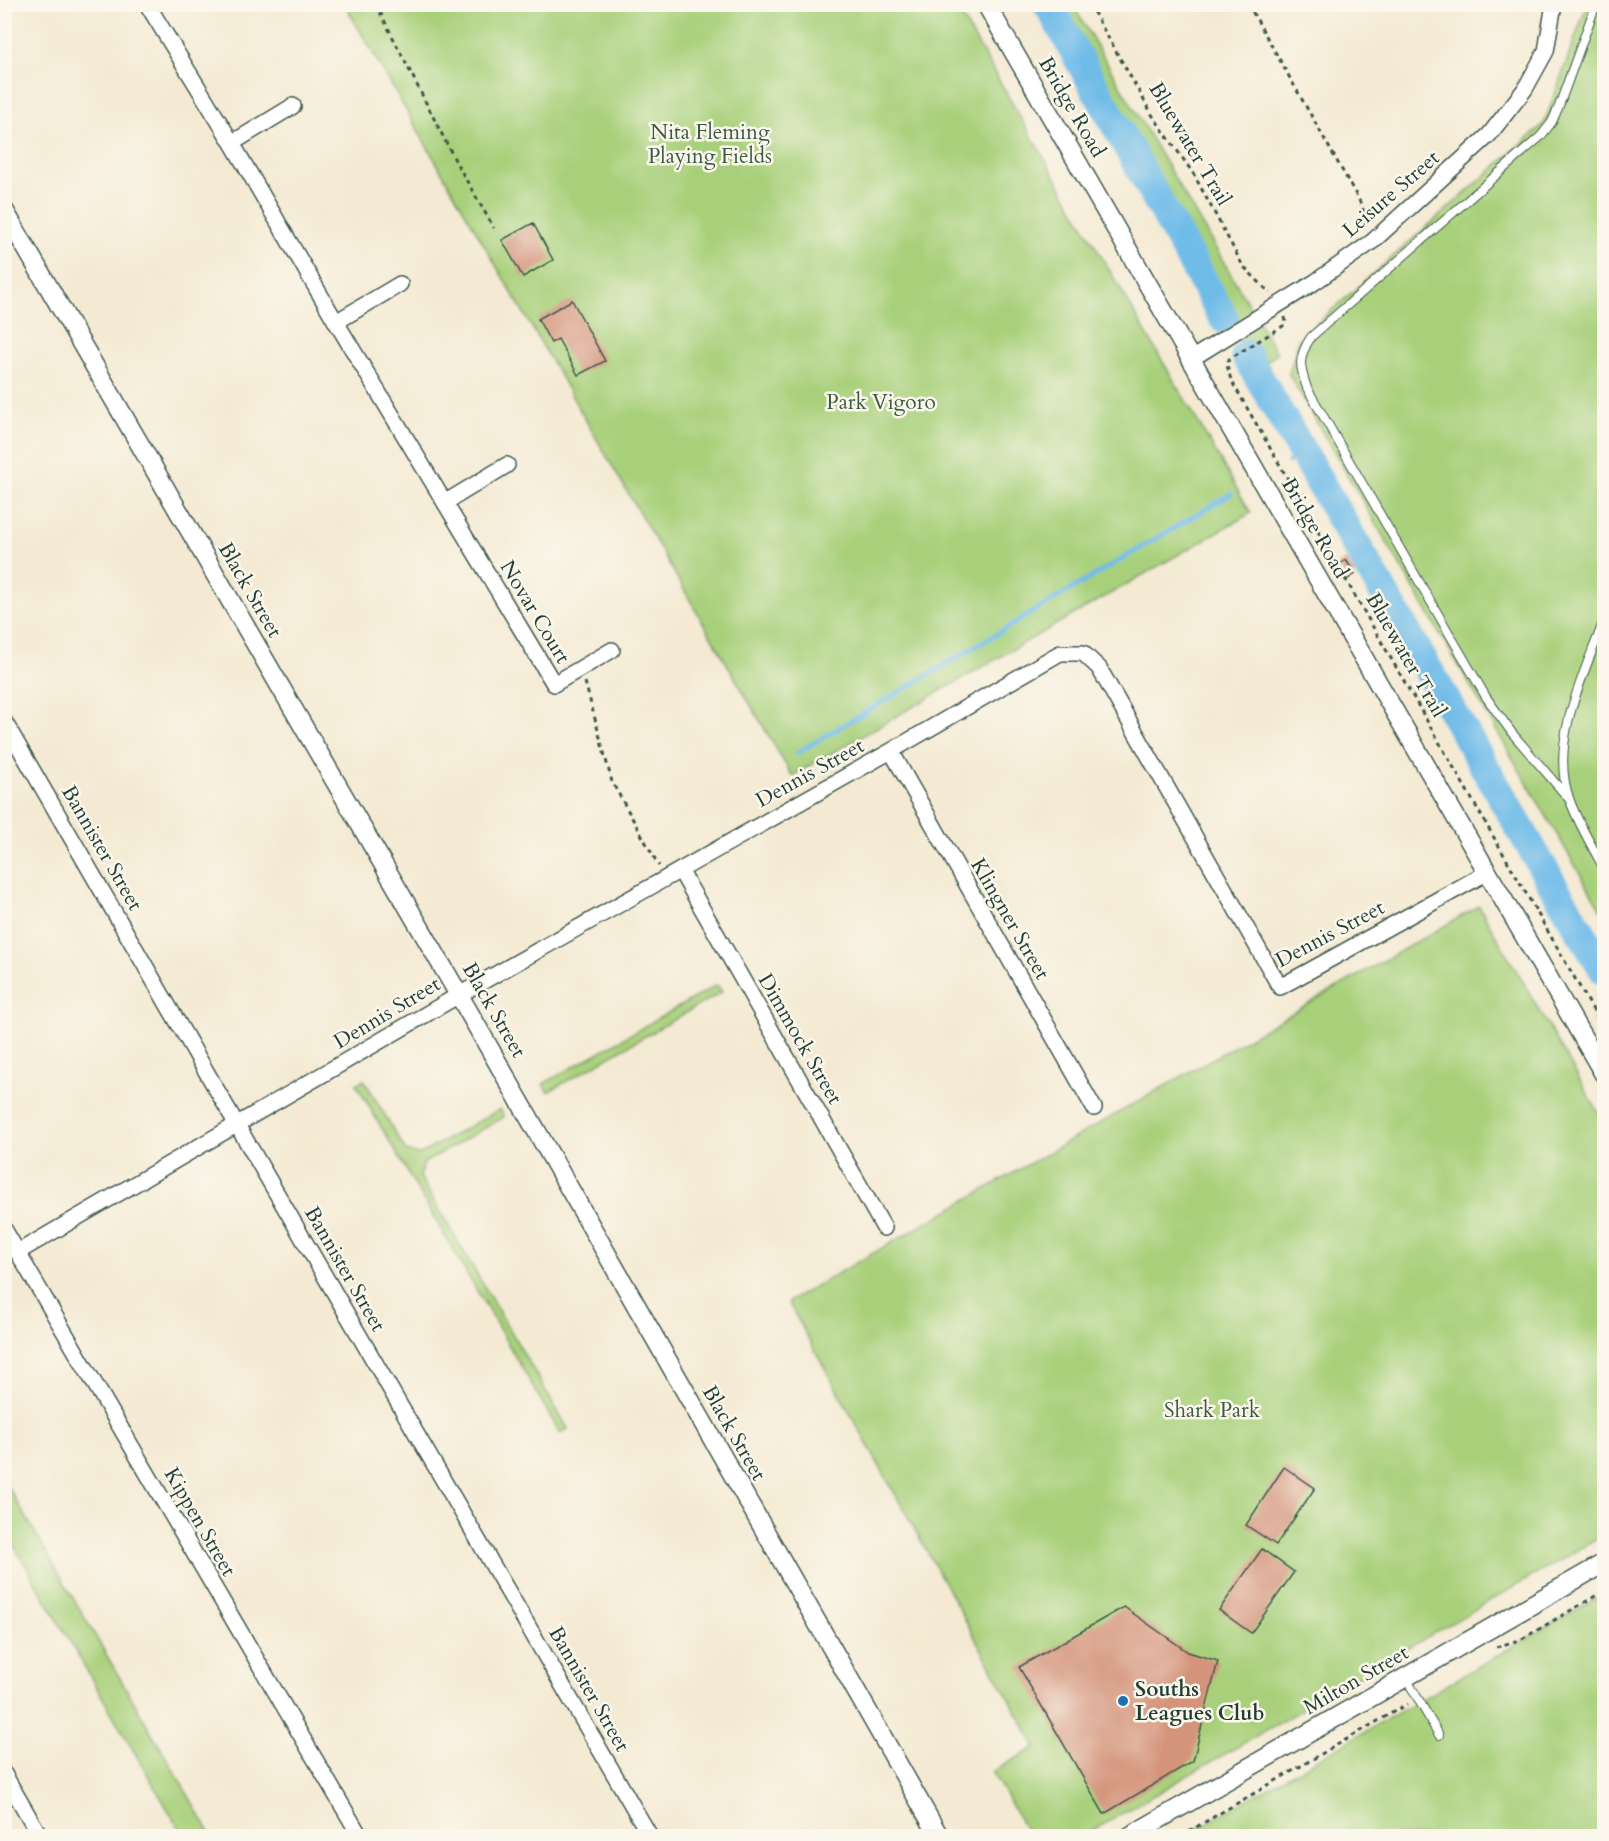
<svg xmlns="http://www.w3.org/2000/svg" width="1609" height="1841" viewBox="0 0 1609 1841" font-family="Cardo,serif">
<rect width="100%" height="100%" fill="#fbf7ec"/>
<filter id="ink" filterUnits="userSpaceOnUse"><feTurbulence type="fractalNoise" baseFrequency=".0167" numOctaves="2"/><feDisplacementMap in="SourceGraphic" scale="12" xChannelSelector="R" yChannelSelector="G"/><feConvolveMatrix kernelMatrix="1 2 1 2 8 2 1 2 1" color-interpolation-filters="sRGB"/></filter>
<filter id="wash" filterUnits="userSpaceOnUse"><feTurbulence type="fractalNoise" baseFrequency=".008" numOctaves="4" result="noise"/><feDisplacementMap in="SourceGraphic" scale="24" xChannelSelector="R" yChannelSelector="G"/><feGaussianBlur stdDeviation="1.35" result="paint"/><feColorMatrix in="noise" values="0 0 0 0 0 0 0 0 0 0 0 0 0 0 0 0 0 1.4 0 .05"/><feComposite in="paint" operator="in"/></filter>
<g filter="url(#wash)">
<rect width="100%" height="100%" fill="#f4ead3"/>
<path fill="#a8d07a" stroke="#648657" stroke-width="1.5" d="M345 5H955L1251 513 792 776Z
M1044 5H1073L1277 353 1257 370Z
M1587 5H1604V915L1289 375 1298 340 1544 124Z
M1479 906 1604 1122V1535L1083 1836H1029L992 1772 1036 1747 788 1302Z
M717 985 722 992 548 1092 543 1084Z
M364 1080 406 1151 419 1155 500 1109 504 1117 424 1163 420 1177 568 1429 560 1433 356 1084Z
M4 1481 26 1517 212 1836H183L178 1827 5 1530Z
M1604 1594V1836H1184Z"/>
<g fill="none" stroke-linecap="round" stroke-linejoin="round">
<path stroke="#6fbce9" stroke-width="5" d="M1289 462 1304 453
M797 753 1231 494"/>
<path stroke="#6fbce9" stroke-width="30" d="M1048 4 1224 319
M1246 355 1554 887 1604 970"/>
</g>
<g id="blocks">
<path fill="#d4947c" d="M533 223 553 260 523 277 502 240Z
M572 300 605 361 578 375 558 339 551 343 538 319Z
M1346 560 1355 574 1347 580 1338 565Z
M1284 1467 1315 1488 1276 1545 1246 1525Z
M1262 1549 1294 1572 1251 1633 1219 1610Z
M1124 1607 1188 1652 1218 1661 1193 1761 1104 1814 1019 1667Z"/>
</g>
</g>
<g filter="url(#ink)">
<use href="#blocks" fill-opacity="0" stroke="#3f574c" stroke-width="1.5"/>
<g fill="none" stroke-linecap="round" stroke-linejoin="round">
<g stroke="#3f574c" stroke-width="10">
<path id="service" d="M1604 620C1585 673 1549 741 1569 798 1577 822 1593 847 1604 869
M1569 799 1512 733 1486 697 1307 388C1299 366 1298 357 1311 337L1541 136 1552 122 1559 106 1596 4
M1406 1678 1439 1735"/>
</g>
<g stroke="#3f574c" stroke-width="18">
<path id="minor" d="M147 4 232 143 336 322 554 684 612 650
M232 143 293 106
M336 322 400 284
M1191 359 1315 282 1373 241 1489 135 1525 89 1546 51 1554 4
M446 502 507 465
M4 721 237 1125 650 1836
M891 751 1094 1108
M680 870 884 1228
M4 1229 360 1836
M18 1252 459 995 891 751 1060 653H1083L1099 668 1280 987 1488 872
M4 1774 40 1836"/>
</g>
<g stroke="#3f574c" stroke-width="21">
<path id="tertiary" d="M986 4 1604 1074
M4 210 459 995 939 1836
M1130 1836 1604 1563"/>
</g>
<path stroke="#3f574c" stroke-width="3" stroke-dasharray="4.5 4.5" stroke-linecap="butt" d="M376 4 457 164 494 228
M1089 4 1153 116 1193 173 1243 266 1270 293
M1248 4 1359 200 1369 224
M1285 317 1286 323 1283 326 1229 359 1227 365 1231 380 1604 1029
M585 682 612 782 659 866
M1496 1647 1522 1639 1604 1591
M1181 1836 1407 1704"/>
<use href="#service" stroke="#fff" stroke-width="8"/>
<use href="#minor" stroke="#fff" stroke-width="15"/>
<use href="#tertiary" stroke="#fff" stroke-width="18"/>
</g>
</g>
<circle fill="#1f6fb2" stroke="#fbf7ec" stroke-width="2" cx="1123" cy="1701" r="6"/>
<g text-anchor="middle" dominant-baseline="central" stroke-width="5" stroke-linejoin="round" paint-order="stroke">
<g font-size="21" fill="#1f3d34" stroke="#fbf7ec">
<text transform="translate(1072 107) rotate(60)">Bridge Road</text>
<text transform="translate(1190 144) rotate(59)">Bluewater Trail</text>
<text transform="translate(1391 194) rotate(-41)">Leisure Street</text>
<text transform="translate(1315 528) rotate(60)">Bridge Road</text>
<text transform="translate(250 590) rotate(60)">Black Street</text>
<text transform="translate(535 612) rotate(59)">Novar Court</text>
<text transform="translate(1406 655) rotate(60)">Bluewater Trail</text>
<text transform="translate(810 773) rotate(-29)">Dennis Street</text>
<text transform="translate(102 848) rotate(60)">Bannister Street</text>
<text transform="translate(1010 919) rotate(60)">Klingner Street</text>
<text transform="translate(1330 934) rotate(-28)">Dennis Street</text>
<text transform="translate(494 1010) rotate(60)">Black Street</text>
<text transform="translate(387 1013) rotate(-31)">Dennis Street</text>
<text transform="translate(800 1039) rotate(60)">Dimmock Street</text>
<text transform="translate(345 1269) rotate(60)">Bannister Street</text>
<text transform="translate(734 1433) rotate(60)">Black Street</text>
<text transform="translate(200 1522) rotate(60)">Kippen Street</text>
<text transform="translate(1356 1680) rotate(-30)">Milton Street</text>
<text transform="translate(589 1689) rotate(60)">Bannister Street</text>
</g>
<g font-size="21" fill="#3a5a42" stroke="#fbf7ec">
<text x="710" y="132">Nita Fleming<tspan x="710" dy="24">Playing Fields</tspan></text>
<text x="881" y="402">Park Vigoro</text>
<text x="1212" y="1410">Shark Park</text>
</g>
<g font-size="21" font-weight="bold" fill="#1f3d34" stroke="#fbf7ec" text-anchor="start">
<text x="1135" y="1689">Souths<tspan x="1135" dy="24">Leagues Club</tspan></text>
</g>
</g>
<rect width="1609" height="1841" fill="none" stroke="#fbf7ec" stroke-width="24"/>
</svg>
